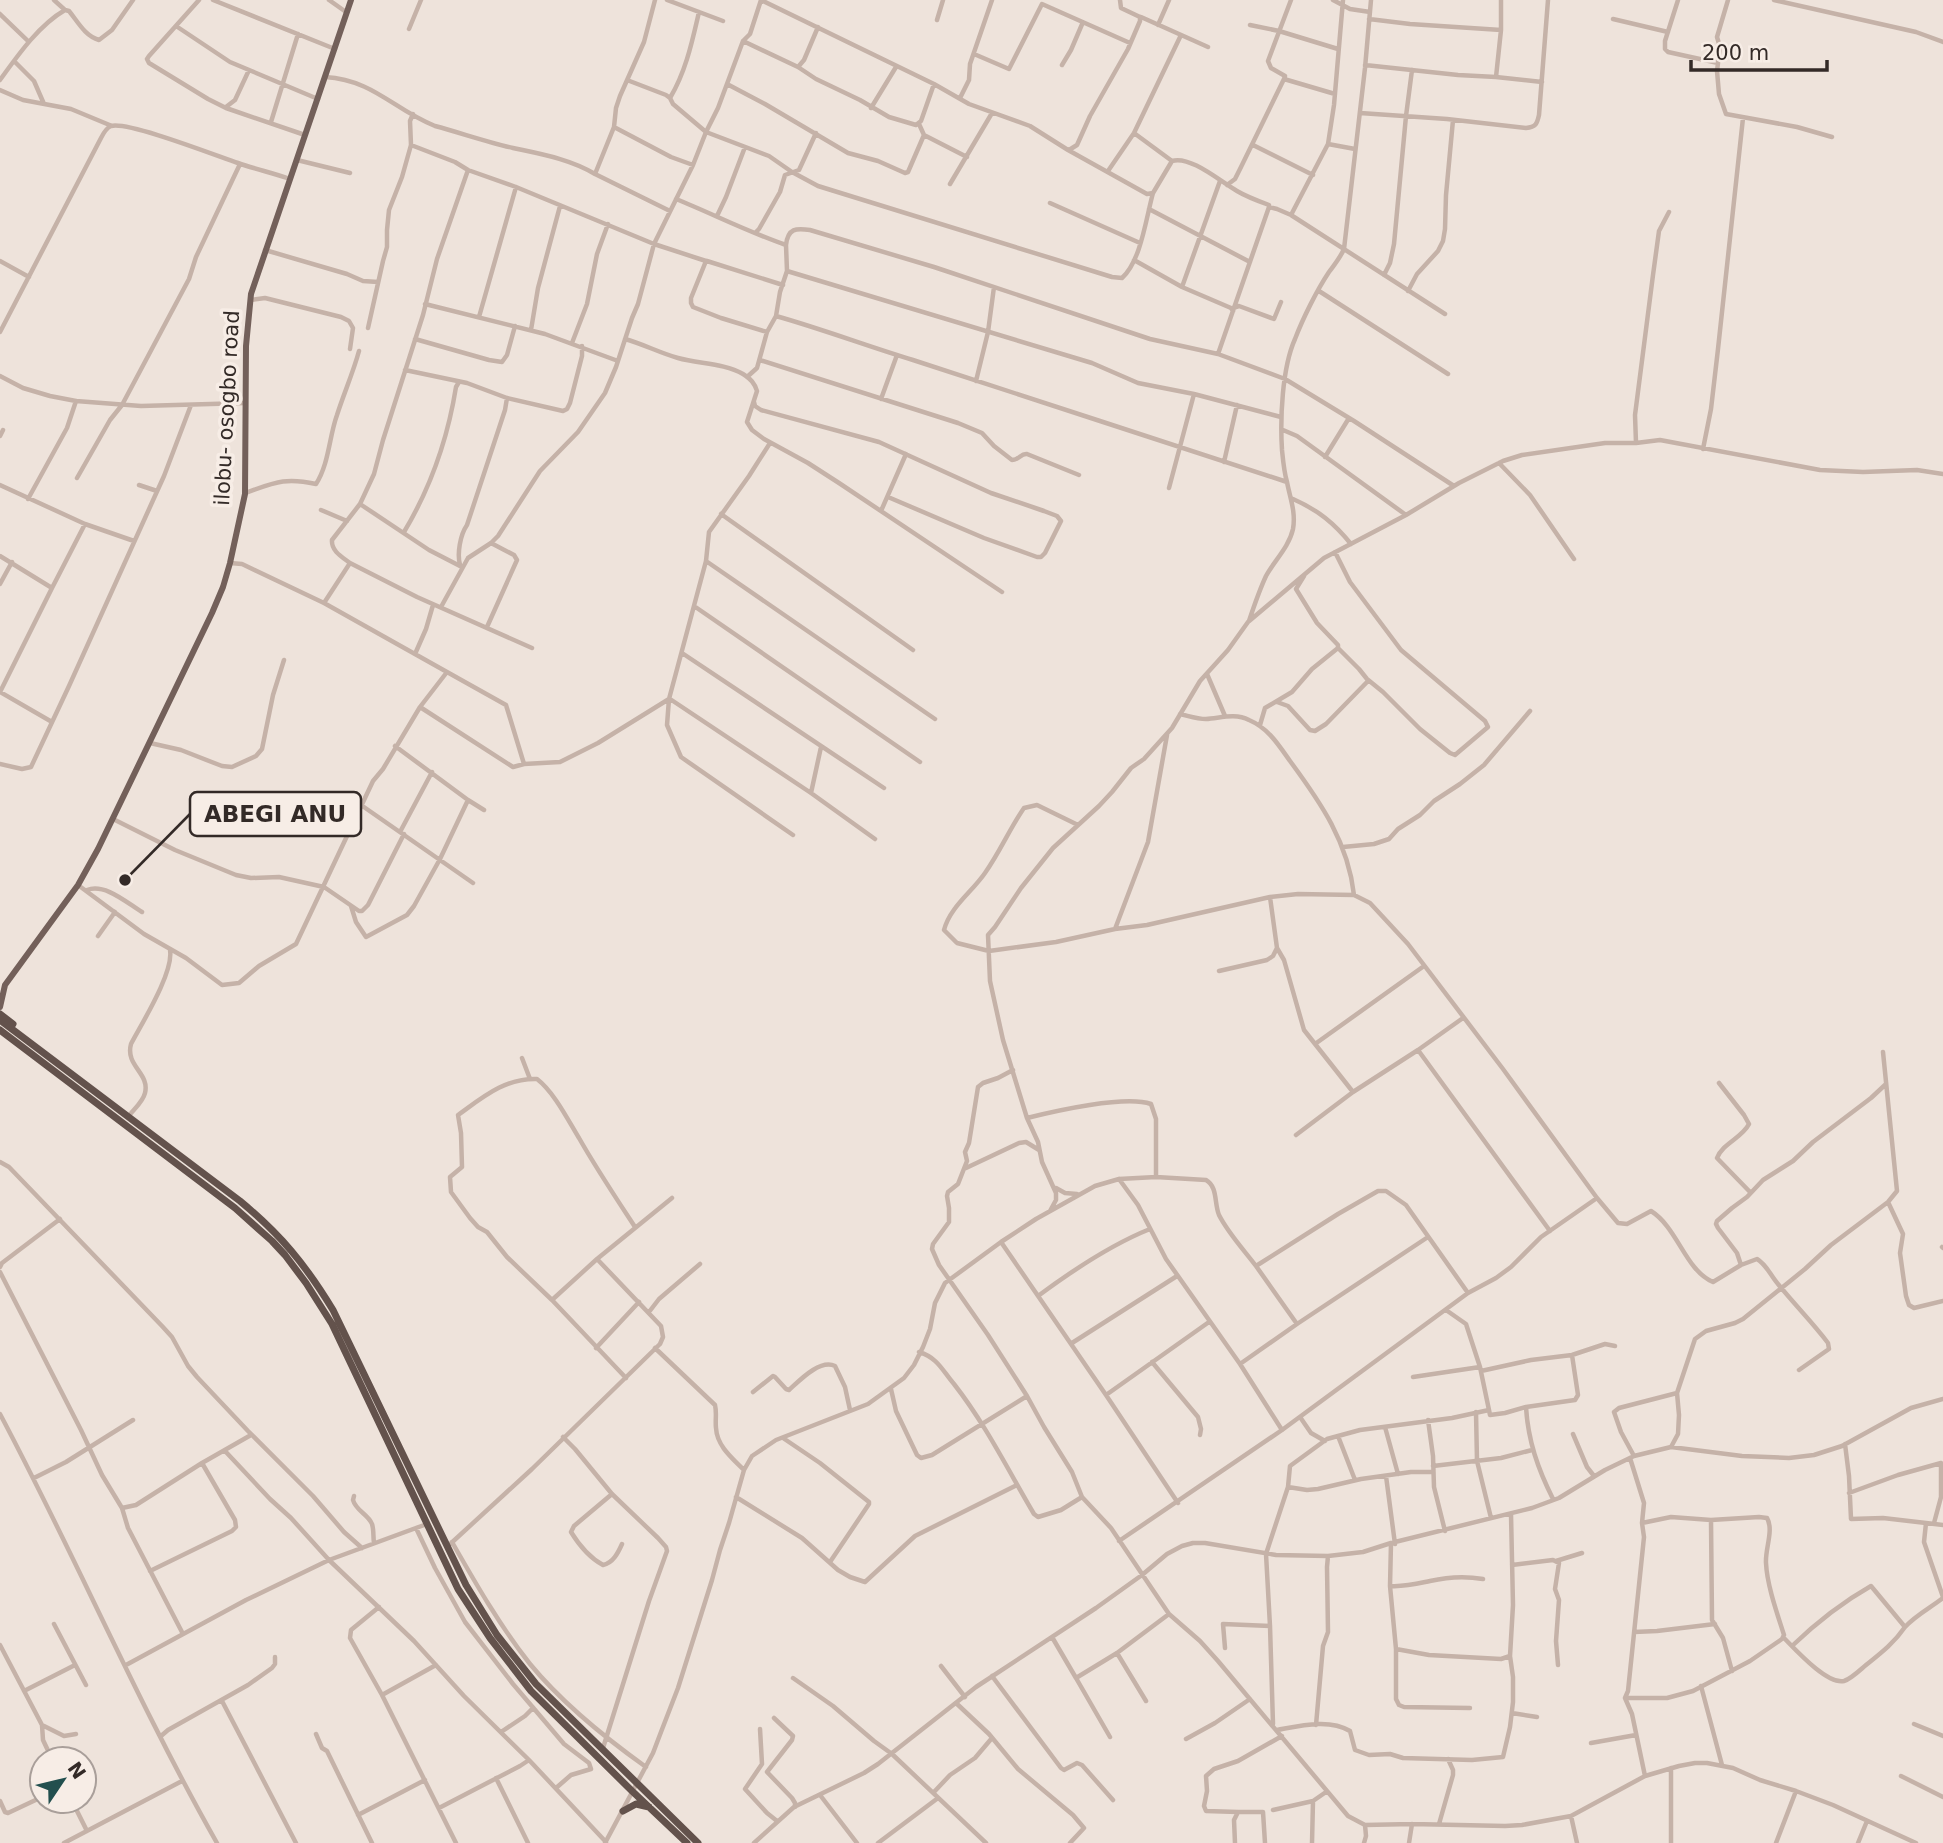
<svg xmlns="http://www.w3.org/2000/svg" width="1943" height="1843" viewBox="0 0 1943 1843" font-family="'DejaVu Sans',sans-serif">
<rect width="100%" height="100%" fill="#eee3db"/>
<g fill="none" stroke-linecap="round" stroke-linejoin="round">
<path stroke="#c5b2a8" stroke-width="4.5" d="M54 0 65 10
M199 0 149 56 147 59 149 63 208 99 226 108 305 135
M213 0 335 49
M329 0 346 12
M667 0 723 21
M761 0 934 84 969 104 1030 126 1068 150 1147 194 1153 193 1172 161C1190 155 1221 182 1237 191 1247 197 1258 201 1269 205V207L1277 209 1291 215 1445 314
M1333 0 1350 9 1370 12
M1678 0 1665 41V49L1668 52 1718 63
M1728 0 1717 37 1720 47 1717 71 1719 94 1726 114 1797 127 1832 137
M1774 0 1916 32 1943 42
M0 14 28 41
M1141 17 1208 47
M1369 19 1410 24 1501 30V0
M1613 19 1668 32
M937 20 943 0
M1158 25 1169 0
M1250 25 1279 31 1338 49
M176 26 230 62 318 99
M409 29 421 0
M1501 30 1496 77 1542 82
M743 41 798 67 816 79 860 100 889 117 916 125 921 121 934 84
M974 54 1009 69 1042 4 1130 43
M14 61 34 81 44 104
M1062 65 1071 50 1083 22
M1365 65 1458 75 1496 77
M798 67 804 60 818 27
M325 77C374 80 394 110 435 126 461 133 487 142 513 148 541 154 570 159 595 174L614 127 616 108 620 96 644 42 655 0
M1284 79 1335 94
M0 80C18 55 39 25 65 10L69 11C78 22 85 36 99 40L112 30 133 0
M627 80 666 95 670 98 673 104 706 132 769 156 792 172 818 186 1112 277 1122 278C1141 261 1146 218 1153 193
M727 84 765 104 848 153 878 161 905 173 908 172 924 135
M0 90 23 100 71 109 112 126
M670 98C686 71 692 42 699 12
M960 98 969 80 970 64 992 0
M226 107 235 100 249 70
M871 108 896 67
M1360 113 1447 119 1526 128C1536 127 1537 124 1539 115L1548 0
M413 114 410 121 411 145 455 162 468 170
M271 122 298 34
M919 124 924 135 967 157
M614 127 671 157 693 165
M1134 133 1172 161
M1328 144 1355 149
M1253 145 1313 175
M1069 150 1077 145 1090 116 1128 49 1140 21V17L1121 8 1120 0
M297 160 350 173
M1108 171 1134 133 1181 35
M595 174 670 211
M950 184 992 113
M1227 185 1235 179 1241 167 1284 79 1285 76 1271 68 1268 61 1291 0
M676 199C713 214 748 232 786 245L787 271 780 292 776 316 767 332
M1050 203 1140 243
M1149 209 1250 262
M1291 215 1328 144 1334 105 1343 0
M717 216 726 197 745 147
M755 233 759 229 780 192 785 175 799 170 816 133
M786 245C788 228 796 228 810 230L934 267 1150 339 1218 354 1285 379 1354 421 1454 486
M265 250 347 274 363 281 378 282
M1134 260 1182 287 1231 308 1233 311
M0 261 29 277
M707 261 783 285
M787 271 1092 363 1138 383 1194 394 1281 417
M1384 275 1390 263 1394 244 1406 116 1412 70
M1182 287 1220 181
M1319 291 1448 374
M1408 291 1417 274 1438 251 1443 241 1445 229 1446 195 1453 120
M251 300 265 298 341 317 349 321 353 328 350 349
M425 304 545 334 618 361
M1233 308 1239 306 1274 319 1281 302
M776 316C822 329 867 346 913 360 1038 400 1162 442 1287 482
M479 317 516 187
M368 328 383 261 387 247V230L389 210 402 177 411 145
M531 330 538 288 560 206
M0 332 101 138C103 134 106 128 111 126 128 121 217 156 238 163 255 169 273 173 290 179
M415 339 489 360 502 362 507 355 515 326
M625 339C643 344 660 353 678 358 699 364 724 363 743 374 750 378 755 384 757 391L747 422 752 430 764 439 808 463 839 483 1002 592
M572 343 587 304 597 254 608 224
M1218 354 1269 207
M760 360 958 423 982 433 994 446 1012 460C1019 460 1021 453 1027 454L1079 475
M405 370 467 383 507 398 563 411 567 409 570 403 582 356V346
M0 376 23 388 50 396 76 401 141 406 245 403
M976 381 988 332 994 287
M881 399 897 355
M754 402 755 406 761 410 879 442 991 493 1044 511 1057 516 1061 521 1045 553 1041 557H1037L984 538 888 497
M1283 430 1297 436 1406 515
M0 436 3 430
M770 443 749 476 709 532 706 561 669 699 667 725 681 757 793 835
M1636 443 1635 415 1653 275 1659 231 1669 212
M1703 449 1711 409 1718 349 1743 118
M1325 457 1349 418
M1224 462 1237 405
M1499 463 1530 495 1574 559
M77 478 110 420 122 405 189 279 196 257 240 164
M0 485 85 524 134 541
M139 485 157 491
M1169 488 1194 394
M245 493C274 483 284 477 316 484 329 464 329 437 337 415 344 393 353 373 359 351
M28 499 67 428 76 401
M1293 499C1318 510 1334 523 1351 544
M360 504 429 550 460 566
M321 510 347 521
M881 511 906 454
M721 514 913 650
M404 532C431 487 448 437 456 387L459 382
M1335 552 1350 582 1401 650 1485 721 1488 727 1455 755 1450 753 1420 729 1383 692 1367 679 1359 669 1338 648
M0 556 52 588 85 524
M706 561 935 719
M350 563 417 597 532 648
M460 565C457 554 460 535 467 525L505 410 507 398
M0 584 12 562
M52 588 0 692 52 722
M324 603 350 563C342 557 331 551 332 540L360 504 374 474 383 440 423 315 437 259 468 170 516 187 654 244 706 261 691 298V303L693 307 721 318 767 332 757 368 747 377
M694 606 920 762
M441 607 468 558 491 543 498 536 540 471 578 432 605 393 616 367 632 318 638 304 654 244 693 165 706 132 718 108 743 41 750 34 761 0
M1249 621C1254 606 1259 591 1266 576 1274 561 1289 547 1293 529 1296 512 1290 498 1287 482 1284 472 1283 460 1282 450 1280 419 1282 368 1295 339 1303 318 1317 290 1329 272 1335 264 1340 258 1344 249L1365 68 1371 0
M487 627 517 560 514 555 491 543
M682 653 884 788
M415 654 426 629 433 605
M447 672 506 705 524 764
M1207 674 1225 716
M670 699 811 793 875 839
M1277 702 1288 706 1310 730 1315 731 1326 724 1368 681
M420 707 513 767 524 764 560 762 598 743 669 699
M1180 714C1189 716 1197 719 1206 719 1221 718 1235 713 1249 720 1268 728 1278 744 1290 761 1321 803 1348 842 1354 895
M1260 725 1265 708 1292 692 1312 669 1338 648V645L1317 623 1296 589 1304 576
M150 743 181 750 222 766 232 767 256 756 262 749 273 695 284 660
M0 764 22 769 31 767 69 686 164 476 191 405
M811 793 821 747
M468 800 484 810
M361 805 473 883
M113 819 175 850 236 875 251 878 279 877 324 887 359 911H362L368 905 404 834
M1078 825 1037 805 1024 808C1010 828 1000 852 985 873 972 892 950 907 944 930L957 943 989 951 1056 942 1115 929 1147 925 1270 897 1298 894 1354 895 1370 903 1408 944 1503 1069 1597 1198 1618 1223 1627 1224 1651 1211C1678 1228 1685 1270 1713 1282L1741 1265 1737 1253 1718 1228 1716 1224 1717 1221 1732 1208 1747 1197 1763 1180 1793 1161 1813 1142 1871 1098 1886 1084
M400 832 432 772
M1343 847 1374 844 1389 839 1398 829 1420 815 1434 801 1460 784 1484 765 1530 711
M78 885 144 934 186 958 222 985 239 983 259 966 296 944 373 781 383 769 420 707 447 672 324 603 242 564 230 563
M87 890C105 883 127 903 142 912
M351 906 356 922 366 937 407 915 414 906 440 859 468 800 395 746
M1115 929 1148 842 1167 735
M98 936 115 912
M1277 948 1284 960 1304 1030 1353 1092
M1219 971 1267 960 1273 956 1277 948 1270 897
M1315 1044 1424 966
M1418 1050 1550 1231
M522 1058 530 1079
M1013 1070 998 1078 983 1083 978 1087 969 1143 965 1152 967 1161 958 1184 948 1192 947 1196 949 1208V1222L933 1244 932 1249 939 1265 988 1335 1027 1396 1044 1427 1072 1472 1082 1497 1111 1528 1169 1614 1200 1641 1218 1661 1348 1816 1365 1825 1412 1824 1505 1826 1522 1825 1571 1816 1645 1776 1679 1766 1695 1763H1707L1733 1768 1760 1780 1796 1791 1833 1805 1916 1843
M1719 1083 1744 1115 1749 1124C1742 1138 1723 1143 1717 1158L1750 1192
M128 1117C133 1110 143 1102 145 1093 150 1073 125 1066 131 1044 142 1023 174 972 170 950
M1296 1135 1353 1092 1418 1050 1463 1018
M0 1162 9 1167 162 1326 172 1337 188 1366 197 1377 248 1431 313 1496 344 1532 362 1548
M966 1168 1019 1143 1026 1142 1039 1150
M1156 1177 1206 1180C1218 1187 1214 1203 1219 1215 1228 1233 1244 1250 1256 1266
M1119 1179 1138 1205 1166 1259 1240 1364 1282 1430
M1056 1188 1065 1193 1077 1194
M1888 1202 1903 1234 1900 1253 1906 1296 1909 1305 1914 1308 1943 1301
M1050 1211 1056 1200V1193L1042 1162 1038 1142 1027 1118 1003 1040 990 981 988 935 995 927 1021 888 1053 848 1099 806 1112 792 1131 768 1144 759 1172 728 1200 681 1228 650 1248 622 1324 558 1406 515 1459 483 1503 461 1522 455 1605 443H1636L1660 440 1820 470 1863 472 1917 470 1943 474
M1428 1237 1297 1324 1256 1266 1338 1214 1378 1191H1386L1406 1205 1468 1293
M1001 1242 1106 1395 1178 1503
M1942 1247 1943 1248
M1741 1265 1757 1259C1767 1265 1770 1275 1778 1284 1794 1304 1812 1322 1828 1343L1829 1349 1799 1370
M0 1267 2 1263 60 1219
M0 1272 81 1430 102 1475 122 1508 128 1528 183 1634
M1038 1296C1073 1270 1110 1245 1150 1229
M552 1300 597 1259
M649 1312 659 1299 700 1264
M1072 1343 1177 1276
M596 1348 639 1302
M655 1348 715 1405C717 1413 715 1420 716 1428 717 1446 732 1458 744 1470
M919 1352C938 1358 942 1370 954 1384 986 1425 1008 1470 1034 1514L1038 1517 1061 1510 1082 1497
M1152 1362 1198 1417 1201 1429 1200 1435
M1240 1364 1297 1324
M1481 1371 1531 1360 1572 1355 1605 1344 1615 1346
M1413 1377 1480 1367
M626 1378 552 1300 507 1257 487 1232 478 1227 470 1218 451 1192 450 1177 462 1167 461 1133 458 1115C483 1097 505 1078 537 1079 554 1092 568 1120 579 1138 596 1168 616 1198 635 1227
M891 1389 896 1411 917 1455 921 1458 932 1455 1027 1396
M753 1392 773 1376 775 1377 786 1389 789 1390C800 1380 820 1359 835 1366L845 1387 850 1410
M1106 1395 1209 1322
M1526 1407C1528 1441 1538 1469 1553 1499
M1489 1410 1490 1415 1505 1413 1526 1407 1575 1400 1578 1395 1572 1355
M1476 1412 1477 1461 1491 1518
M0 1414C75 1555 138 1704 217 1843
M1300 1417 1311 1433 1325 1441
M1428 1420 1433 1456 1434 1487 1445 1531
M1385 1427 1398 1474
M1573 1434 1587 1467 1594 1476
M1338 1436 1355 1480
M563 1437 575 1449 612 1494 658 1538 666 1547 667 1551 649 1601 603 1748
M783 1438 820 1463 869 1502V1504L830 1562
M1845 1444 1849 1476 1851 1519 1883 1518 1926 1523
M1671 1447 1678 1434 1679 1415 1677 1393 1695 1339 1706 1331 1735 1323 1743 1319 1805 1269 1831 1245 1888 1202 1897 1191 1883 1052
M225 1451 270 1499 291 1518 329 1560 414 1641 464 1696 529 1760 606 1842
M1634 1456 1621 1432 1614 1412 1619 1408 1677 1393
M1630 1458 1644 1503 1642 1523 1644 1537 1628 1691 1625 1698 1632 1714 1645 1776
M1433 1466 1501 1458 1532 1450
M1386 1476 1395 1544
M34 1478 66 1462 133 1420
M1288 1487 1307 1490 1318 1489 1361 1479 1411 1472H1433
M1849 1493 1898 1475 1941 1463V1497L1934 1523
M612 1494 574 1526 571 1532C579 1545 590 1558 603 1565 613 1563 618 1553 622 1544
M354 1496 353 1500C356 1511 368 1514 372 1524 374 1530 373 1537 374 1543
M736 1497 802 1538 838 1570 850 1577 865 1582 915 1536 1017 1485
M122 1508 136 1505 202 1463 251 1435
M1711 1520 1712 1620 1723 1638 1732 1671
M1943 1525 1926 1523 1924 1542 1943 1597
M416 1528 435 1568 465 1622 513 1684 564 1744 589 1763 591 1769 571 1775 556 1788
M1119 1541 1282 1430 1468 1293 1496 1278 1511 1267 1541 1237 1597 1198
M452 1542C476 1584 500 1626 530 1664 563 1704 604 1737 646 1767
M1391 1543 1390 1586 1396 1649V1699L1399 1705 1404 1707 1470 1708
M448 1546 532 1469 660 1344 663 1337 661 1326 597 1259 672 1198
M1556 1561 1582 1553
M1512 1565 1553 1560 1559 1563 1555 1589 1559 1600 1556 1641 1558 1665
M150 1571 232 1531 236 1527 235 1520 202 1463
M1390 1586C1405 1587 1416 1584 1430 1581 1447 1577 1466 1576 1483 1579
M379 1607 351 1630 350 1638 382 1695
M54 1624 86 1685
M1905 1627C1916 1615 1930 1608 1943 1598
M1634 1632 1657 1631 1715 1624
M1052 1637 1076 1678 1117 1653 1169 1614
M1783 1637C1795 1649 1827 1685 1844 1681 1851 1679 1860 1670 1866 1665 1881 1653 1894 1643 1905 1627L1871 1586C1841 1603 1817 1622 1792 1646
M0 1645 42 1725 43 1740 52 1759
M1225 1648 1223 1624 1270 1626
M1396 1649 1429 1655 1501 1659 1510 1656
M1117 1653 1146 1701
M126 1665 246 1600 329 1560 427 1524
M436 1665 382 1695 456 1843
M941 1666 965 1697
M992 1676 1061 1768 1064 1770 1077 1763 1082 1765 1113 1800
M793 1678 833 1706 874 1741 892 1754 986 1843
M1076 1678 1110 1737
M1701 1686 1722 1765
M24 1691 75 1665
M1625 1698H1667L1693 1691 1750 1661 1782 1639 1784 1635C1777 1613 1767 1585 1766 1563 1765 1549 1774 1530 1767 1518L1759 1517 1711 1520 1671 1517 1642 1523
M222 1701 296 1843
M956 1703 989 1734 1018 1769 1073 1815 1084 1828 1070 1843
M1512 1713 1537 1717
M774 1718 793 1736 792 1740 767 1772 792 1798 795 1803V1807
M1273 1724 1270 1626 1266 1554 1288 1487 1290 1466 1327 1439 1360 1430 1452 1418 1489 1410 1480 1367 1466 1324 1446 1310
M1914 1724 1943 1736
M42 1725 64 1736 76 1734
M1316 1725 1323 1646 1328 1632 1327 1567 1328 1556
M760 1729 762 1764 745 1789 767 1813 777 1821
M1277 1730C1299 1726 1329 1718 1350 1731L1355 1750 1369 1755 1390 1754 1403 1758 1472 1760 1503 1757 1510 1727 1513 1702V1677L1510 1656 1513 1605 1511 1514
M501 1732 525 1716 533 1708
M316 1734 322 1748 327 1751 372 1843
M161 1736 168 1730 248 1685 272 1668 275 1664V1657
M1186 1739 1215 1723 1250 1699
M1591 1743 1636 1735
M1671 1768V1843
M1901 1776 1943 1797
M496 1778 528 1843
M934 1792 950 1775 975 1758 992 1738
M820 1795 857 1843
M0 1801 5 1812 8 1813 42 1797
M72 1801 87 1831
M439 1808 520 1766 529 1760
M1273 1810 1313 1801
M1238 1812H1263L1265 1843
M358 1815 425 1780
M1571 1816 1577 1843
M1439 1824 1453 1775V1770L1448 1759
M64 1843 182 1781
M605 1843 653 1753 661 1732 678 1688 712 1580 720 1550 729 1523 744 1470 752 1456 776 1440 868 1404 904 1378 914 1365 923 1347 930 1329 935 1303 945 1283 1001 1242 1036 1219 1095 1186 1119 1179 1156 1177V1119L1151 1104C1125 1095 1055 1111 1027 1118
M754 1843 794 1807 864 1773 878 1764 976 1687 1096 1608 1142 1575 1167 1554 1182 1546 1193 1543H1205L1276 1555 1328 1556 1363 1552 1391 1543 1532 1508 1559 1498 1605 1470 1634 1456 1671 1447 1742 1456 1789 1458 1814 1455 1842 1446 1911 1408 1943 1399
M878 1843 938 1798
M1235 1843 1234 1820 1238 1812 1206 1811 1204 1806 1207 1791 1206 1776 1214 1769 1238 1761 1282 1736
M1312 1843 1313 1801 1326 1792
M1364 1843 1366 1836 1365 1825
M1409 1843 1412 1824
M1776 1843 1796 1791
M1858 1843 1867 1821"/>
<path stroke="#73605a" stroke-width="6" d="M0 1007 5 985 78 885 98 849 212 613 223 587 230 563 245 494 246 346 251 294 351 0"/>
<path stroke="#63524c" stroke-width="7" d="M0 1014 13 1024
M0 1020 240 1201C281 1235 305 1264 333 1310L466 1585 497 1635 536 1684 698 1843
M0 1030 235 1208 272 1241 285 1255 306 1283 332 1324 458 1589 490 1638 531 1691 632 1791 687 1843
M623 1811 636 1804 649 1807"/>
</g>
<g text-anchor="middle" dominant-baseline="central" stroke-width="7" stroke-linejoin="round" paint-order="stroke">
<g font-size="21" fill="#332a27" stroke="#f7ede6">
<text transform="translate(227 408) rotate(-87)">ilobu- osogbo road</text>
</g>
</g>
<path fill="none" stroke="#332a27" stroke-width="2.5" d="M125 880L190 814"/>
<circle fill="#332a27" stroke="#f7ede6" stroke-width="2.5" cx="125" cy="880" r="7"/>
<rect fill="#f7ede6" stroke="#332a27" stroke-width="2.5" x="190" y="792" width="171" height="44" rx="7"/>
<g font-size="23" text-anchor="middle" font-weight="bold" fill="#332a27">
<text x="275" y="822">ABEGI ANU</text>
</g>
<g transform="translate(63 1780) rotate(55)"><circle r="33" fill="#f7ede6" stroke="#a99f9a" stroke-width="2"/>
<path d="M0-5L12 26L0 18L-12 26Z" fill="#224f4e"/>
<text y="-10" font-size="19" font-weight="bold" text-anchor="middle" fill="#332a27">N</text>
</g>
<path d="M1691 60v10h136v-10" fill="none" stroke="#332a27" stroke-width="3.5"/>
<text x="1702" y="60" font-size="21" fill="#332a27" stroke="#f7ede6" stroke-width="5" paint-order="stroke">200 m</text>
</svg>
